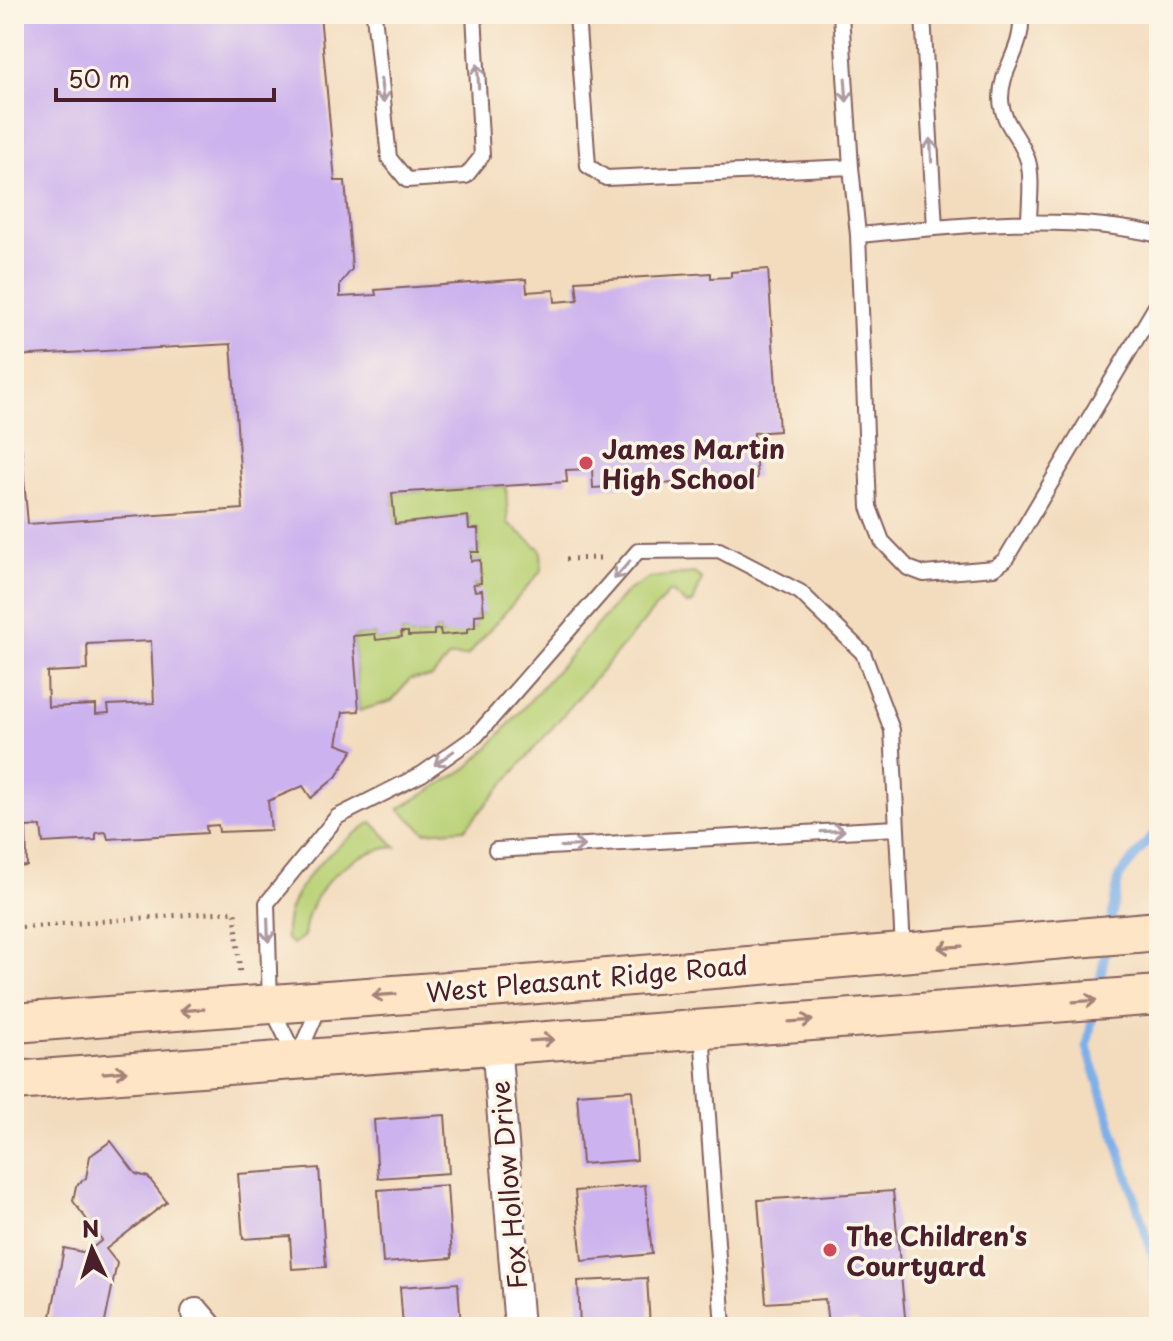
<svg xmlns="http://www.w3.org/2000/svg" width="1173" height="1341" viewBox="0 0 1173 1341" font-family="'Playpen Sans',sans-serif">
<rect width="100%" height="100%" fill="#fcf5e5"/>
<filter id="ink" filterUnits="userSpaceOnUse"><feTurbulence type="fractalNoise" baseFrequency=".0125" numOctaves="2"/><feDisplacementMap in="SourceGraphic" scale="16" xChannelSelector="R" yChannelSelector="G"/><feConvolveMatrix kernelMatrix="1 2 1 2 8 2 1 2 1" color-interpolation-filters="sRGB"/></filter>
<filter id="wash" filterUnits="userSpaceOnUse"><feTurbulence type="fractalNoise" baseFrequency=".006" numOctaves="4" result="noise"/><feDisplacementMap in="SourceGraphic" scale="32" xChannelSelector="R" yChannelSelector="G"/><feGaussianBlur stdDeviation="1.8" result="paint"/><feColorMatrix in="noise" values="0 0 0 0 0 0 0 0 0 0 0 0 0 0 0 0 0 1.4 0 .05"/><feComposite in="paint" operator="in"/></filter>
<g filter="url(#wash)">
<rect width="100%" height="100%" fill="#f3dcbe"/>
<path fill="#b9d176" stroke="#827850" stroke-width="2" d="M506 486 508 523 541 550 542 570 467 656 449 657 432 677 410 679 392 701 359 711 353 636 375 634 376 640 402 636 401 632H408L409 636 434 635V630L440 629 441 635 475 627V615L483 614 473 584 481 583 480 560 471 561V552L479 551 478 529H469V516L395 524 392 493Z
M694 573 702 579 693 603 687 604 670 591 465 829 425 832 399 809 467 768 488 748 627 591 650 578Z
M372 822 396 847C349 851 308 889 304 936L293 944 286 939C283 887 332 848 372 822Z"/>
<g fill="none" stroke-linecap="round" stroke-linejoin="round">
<path stroke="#7dafe9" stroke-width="9" d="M1110 925 1119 877 1159 827
M1098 991 1107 943
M1094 1010 1087 1047 1153 1256 1159 1316"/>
</g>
<g id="blocks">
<path fill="#ccb2ee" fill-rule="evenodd" d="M14 14H320L335 181H345L352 269 340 284V297L376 295 375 290 526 279 527 292 554 290 555 302 578 300 576 281 711 273V278L731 277V272L768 269 779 431 754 433 757 478 593 488 592 469 566 470 567 482 392 493 395 524 468 516 469 529H478L479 552H471V561L480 560 481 583 473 584 475 591 482 590 484 614 475 615V627L467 629V633L441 635 440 629 434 630V635L408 636V632H401L402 637 376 640 375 634 353 636 359 711 343 712 337 744 353 750 336 777 311 798 303 786 268 801 271 830 219 832 218 825 206 826 207 833 108 839 106 832 96 833V840L43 843 41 826 26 827 27 866 14 867V368L28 524 243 509 231 344 14 356ZM151 641 154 703 108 705 109 713 96 714V705L48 707 47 672 88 670 87 644Z
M632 1090 637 1160 582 1164 577 1094Z
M445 1115 449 1173 378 1178 374 1120Z
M111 1141 136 1174 148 1177 167 1202 106 1249 117 1263 104 1327H49L64 1248 86 1253 102 1240 73 1201 76 1186 86 1178 90 1156Z
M319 1168 326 1267 292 1269 290 1236 243 1239 238 1174Z
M447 1185 452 1258 383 1263 378 1190Z
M645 1185 652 1254 582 1261 575 1191Z
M893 1191 906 1327H859L858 1321 828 1324 825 1299 766 1303 758 1200Z
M647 1278 650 1327H580L578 1281Z
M458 1283 461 1327H403L400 1287Z"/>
</g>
</g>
<g filter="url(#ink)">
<use href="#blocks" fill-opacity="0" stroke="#85615e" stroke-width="2"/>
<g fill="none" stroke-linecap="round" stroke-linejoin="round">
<g stroke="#85615e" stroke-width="18">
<path id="service" d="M374 14 389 158 407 180 466 176 482 156 474 14
M577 14 588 166 606 178 851 167 858 235
M841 14 851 167
M923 14 935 228
M1021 14C1024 50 1001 67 1001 98 1001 123 1022 138 1028 161 1033 179 1029 204 1029 223
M1159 235C1060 212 958 226 858 235L869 507 882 541 908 568 924 574 994 568 1005 560 1159 301
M496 850 896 828
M702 1032 723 1327
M296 1058 270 1004 267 903 337 817 422 774 476 736 638 551 719 550 800 592 863 653 892 730 903 950
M297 1058 321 1003"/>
</g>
<g stroke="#85615e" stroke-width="32">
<path id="minor" d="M496 1043 519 1327
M196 1313 208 1327"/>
</g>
<g stroke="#85615e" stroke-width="42">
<path id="secondary" d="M14 1023 502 987 1159 931
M14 1081 1159 995"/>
</g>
<path stroke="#85615e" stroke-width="5" stroke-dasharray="2 6" stroke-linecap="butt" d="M566 559 602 558
M14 928 235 911 240 976"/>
<use href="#service" stroke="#fff" stroke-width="14"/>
<use href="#minor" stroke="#fff" stroke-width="28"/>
<use href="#secondary" stroke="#fee5c5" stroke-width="38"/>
</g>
<defs><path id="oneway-shaft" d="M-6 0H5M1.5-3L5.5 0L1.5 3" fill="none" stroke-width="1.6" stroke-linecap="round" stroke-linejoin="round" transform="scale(2)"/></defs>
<g stroke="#ae9aa0">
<use href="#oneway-shaft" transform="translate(478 76) rotate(-93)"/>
<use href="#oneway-shaft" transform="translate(846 90) rotate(86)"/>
<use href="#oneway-shaft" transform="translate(382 91) rotate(84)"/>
<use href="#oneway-shaft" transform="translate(931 150) rotate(-93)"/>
<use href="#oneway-shaft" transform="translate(622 570) rotate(131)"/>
<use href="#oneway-shaft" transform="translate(444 758) rotate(144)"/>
<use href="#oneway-shaft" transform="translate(833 831) rotate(-3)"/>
<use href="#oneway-shaft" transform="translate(573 846) rotate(-3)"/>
<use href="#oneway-shaft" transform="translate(268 930) rotate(88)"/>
</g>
<g stroke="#a48278">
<use href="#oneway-shaft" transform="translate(950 947) rotate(176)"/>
<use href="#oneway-shaft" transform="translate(384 995) rotate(176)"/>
<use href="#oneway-shaft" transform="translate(1085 1001) rotate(-4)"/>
<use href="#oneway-shaft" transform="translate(192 1010) rotate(176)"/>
<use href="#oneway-shaft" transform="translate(801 1021) rotate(-4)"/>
<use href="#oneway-shaft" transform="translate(542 1040) rotate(-4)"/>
<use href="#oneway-shaft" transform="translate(115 1072) rotate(-5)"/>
</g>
</g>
<g fill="#d1495b" stroke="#fcf5e5" stroke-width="3">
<circle cx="586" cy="463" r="8"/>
<circle cx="830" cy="1250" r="8"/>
</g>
<g text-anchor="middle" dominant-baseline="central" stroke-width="7" stroke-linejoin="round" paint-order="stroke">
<g font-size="26" font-weight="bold" fill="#4a1f2b" stroke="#fcf5e5" text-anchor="start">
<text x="602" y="448">James Martin<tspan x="602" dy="30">High School</tspan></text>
<text x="846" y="1235">The Children's<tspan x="846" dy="30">Courtyard</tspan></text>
</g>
<g font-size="26" fill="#4a1f2b" stroke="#fcf5e5">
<text transform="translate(587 978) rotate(-5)">West Pleasant Ridge Road</text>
<text transform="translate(508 1185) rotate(-95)">Fox Hollow Drive</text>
</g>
</g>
<rect width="1173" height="1341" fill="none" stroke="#fcf5e5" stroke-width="48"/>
<g transform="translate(92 1249) rotate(356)" stroke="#fcf5e5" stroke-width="6" paint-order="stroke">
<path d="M0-6L14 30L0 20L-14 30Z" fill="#4a1f2b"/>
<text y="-12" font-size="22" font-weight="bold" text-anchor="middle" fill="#4a1f2b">N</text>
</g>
<path d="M56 88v12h218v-12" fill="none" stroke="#4a1f2b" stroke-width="4"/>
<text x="68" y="88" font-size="24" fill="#4a1f2b" stroke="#fcf5e5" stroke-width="6" paint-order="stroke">50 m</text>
</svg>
